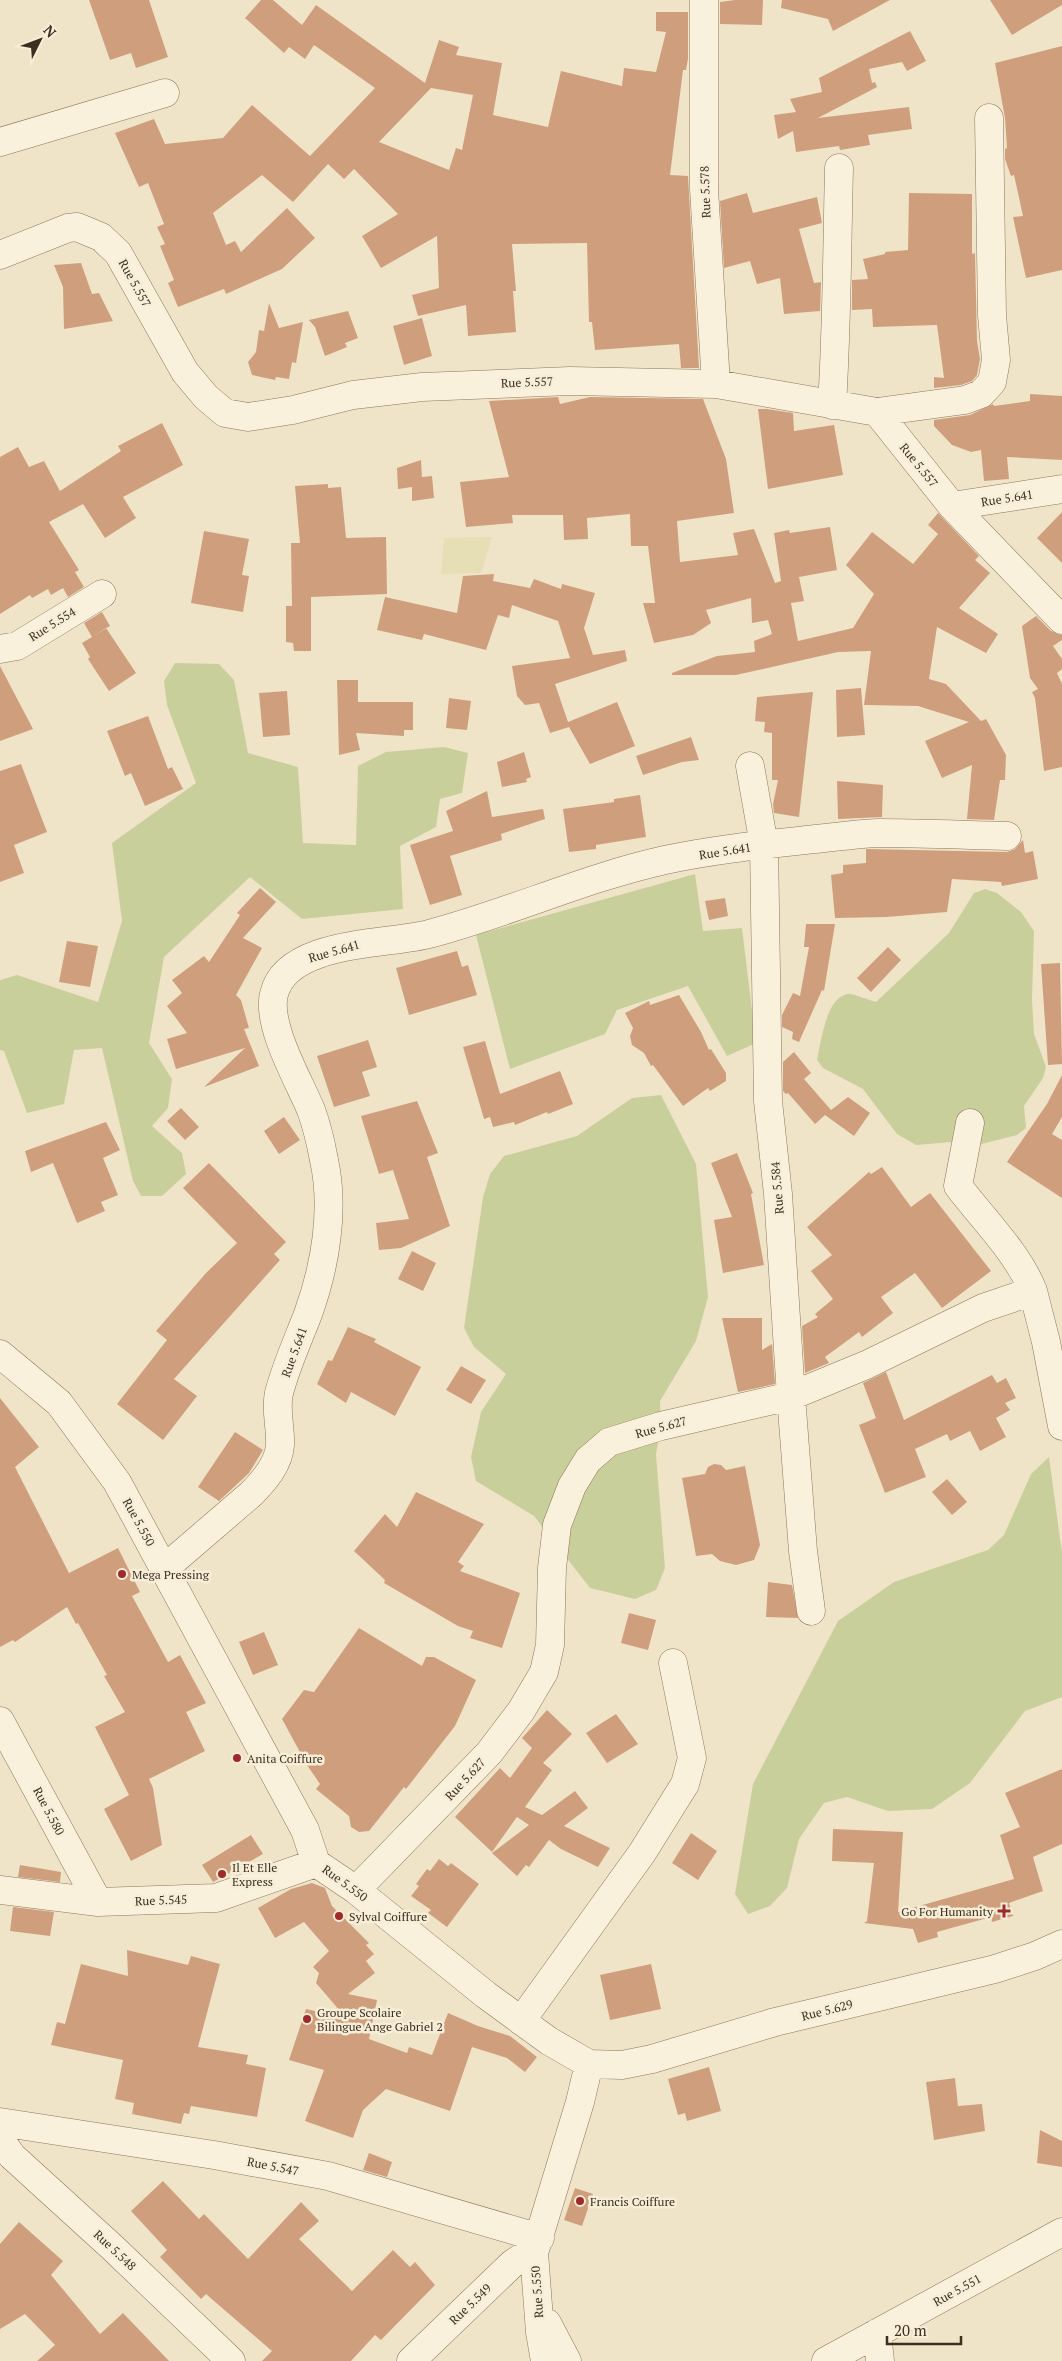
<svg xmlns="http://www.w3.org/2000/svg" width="1062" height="2361" viewBox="0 0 1062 2361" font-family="'PT Serif',serif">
<rect width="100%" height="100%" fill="#f0e4c8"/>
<path fill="#e6deb5" d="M492 537 481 573 441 574 444 538Z"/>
<path fill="#c9cf9b" d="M175 663 219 664 234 680 248 753 298 767 303 843 356 845 358 766 386 752 444 747 468 753 462 793 440 799 436 827 400 846 403 909 302 919 250 877 164 957 149 1043 172 1079 168 1108 152 1126 182 1153 186 1174 162 1196H141L133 1181 102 1048 74 1050 64 1104 27 1113 4 1051 0 1050V980L17 975 98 1002 122 921 112 843 196 783 167 705 164 681Z
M695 874 703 931 742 928 756 1043 727 1056 688 986 617 1010 605 1034 510 1069 476 935Z
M985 889 997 893 1021 912 1034 931 1032 1000 1034 1034 1046 1067 1043 1078 1024 1106 1026 1128 1017 1135 974 1146 951 1142 916 1145 897 1134 863 1089 823 1068 817 1060C821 1043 826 994 850 994 858 995 868 1000 876 1002L949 933 974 893Z
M661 1095 696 1164 708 1297 696 1341 660 1401 661 1426 656 1454 665 1568 656 1590 635 1599 590 1588 534 1516 476 1481 471 1457 481 1412 506 1374 474 1347 464 1328 483 1197 490 1174 504 1156 577 1136 632 1098Z
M1049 1457 1062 1553V1697L1025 1711 970 1783 932 1809 888 1811 847 1797 824 1803 799 1839 787 1888 770 1906 748 1914 735 1894 753 1784 838 1621 894 1582 988 1550 1004 1535 1031 1474Z"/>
<path fill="#cf9f7d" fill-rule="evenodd" d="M89 0H149L168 57 136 68 131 53 110 60Z
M261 0H273L302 25 316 5 425 83 439 40 459 47 456 55 502 63 493 115 548 127 561 71 622 86 624 68 656 72 666 32 656 31V12H688V59L686 70H683L670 175 688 176 699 368H681L679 344 595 350 592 322H589L587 243 512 244 516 291H513L516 332 468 336 466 305 418 316 412 295 439 288 437 236 381 268 362 236 398 214 354 169 344 179 328 164 293 202 262 175 213 213 226 245 235 241 241 252 287 208 315 238 282 269 226 294 224 289 178 307 168 283 174 280 160 246 165 244 157 227 164 224 148 183 139 187 115 133 154 119 165 144 223 138 252 105 310 156 375 88 314 45 305 59 289 47 284 53 245 18ZM431 88 473 95 462 150 456 148 449 170 379 142Z
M735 0H763L762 25 720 24V2Z
M782 0H890L833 31 828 19 781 8Z
M990 0H1062V5L1012 35Z
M910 31 926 61 907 71 902 62 869 69 872 83 875 82 877 87 818 118 909 107 912 129 868 135 870 145 840 150 839 146 796 152 793 131 778 139 774 115 796 112 790 99 822 92 819 78Z
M1062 46V270L1026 278 1013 217 1023 216 1014 175 1011 176 1005 159V149L1007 148 1005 118 995 63Z
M747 193 753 213 817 197 822 223 799 229 814 283 821 282 820 311 784 314 780 278 757 284 750 261 724 268 720 201Z
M909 193 972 194V254L975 253 977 341 980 359 977 375 972 381 961 385 934 388V377L944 378 937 325 873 327 872 309 852 310V280L868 279 863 259 885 254V252L908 250Z
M81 263 92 294 99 293 113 321 64 329 63 287 54 265Z
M269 303 279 328 303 322 296 363 292 362 289 379 276 377 275 380 252 375 248 362 256 352 259 330 264 331Z
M348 311 358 338 345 343 347 347 325 356 315 327 309 320Z
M422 318 432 356 404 365 393 326Z
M1030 394 1062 396V460L1007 457 1009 479 984 481 981 450 971 452 952 445 934 426V420L970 415 993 404 994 406 1030 401Z
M558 397 560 404 590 397 703 399 726 459 734 513 677 521 680 562 738 555 733 533 754 529 775 583 781 581 774 533 789 530 790 533 830 527 837 570 799 577 804 601 791 603 798 641 853 628 874 594 846 565 872 532 913 564 938 534 928 525 938 513 979 556 975 560 990 573 959 608 998 634 986 653 937 627 929 679 946 684 981 721 986 719 1006 755 1005 780H1000L994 820 967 819 972 765 942 778 925 741 969 722 918 706 864 705 871 651 838 652 736 675H672V673L717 656 755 652 754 641 772 634 768 620 752 623 751 598 706 610 711 623 693 635 654 643 643 603H655L648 546H631L630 514 587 518 588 539 564 540 563 515H512L513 523 466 527 460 482 509 477 489 401Z
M758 409H767L793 413 794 431 834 425 843 475 768 489Z
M162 423 183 465 123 497 136 518 105 538 83 504 49 522 79 570 75 572 84 587 68 597 63 588 51 595 48 589 32 598 30 595 0 614V457L18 447 29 467 44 461 60 491 121 451 118 446Z
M421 460 422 477 432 476 434 498 412 501V487L398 489 397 468Z
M328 484V488L341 487 346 538 386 537 387 594 311 597V651H294L293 643 286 642V606H292L291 543H300L295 486Z
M1062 512V563L1037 538Z
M204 531 249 539 242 575 249 576 243 612 191 603Z
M494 574 493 581 530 588 534 579 561 589 562 584 595 593 584 628 593 655 625 650 627 661 555 684 568 722 617 702 635 746 590 764 569 727 550 733 539 703 525 705 517 696 512 666 570 658 558 621 512 605 509 618 498 615 486 650 424 634 422 640 377 630 385 597 457 613 463 576Z
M102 612 110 626 92 637 106 628 136 673 109 691 88 659 90 657 82 643 92 637 84 623Z
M1036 616 1051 631 1062 635V640L1053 646 1062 659V669L1057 673 1062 684V767L1044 771 1035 698 1032 692 1038 689 1030 678 1022 626Z
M0 666 33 729 0 741Z
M337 680H358V702H413V730H404V736L356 733 360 750 339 755Z
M861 688 865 735 837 737 836 690Z
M287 691 290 735 263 737 259 693Z
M813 692 799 817 774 813 773 804 778 780H772V733L764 732 765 722 755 721 757 697Z
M449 698 471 701 467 730 446 728Z
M148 716 168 769 172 767 183 789 145 806 131 773 125 776 107 731Z
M691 737 699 760 682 762 643 775 636 756Z
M524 752 531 777 526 779 527 782 502 787 497 762Z
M21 764 47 832 14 845 24 873 0 882V771Z
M837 781 883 785 882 817 838 819Z
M487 791 492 817 543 809 545 819 501 834 502 840 450 856 462 895 430 905 410 845 453 831 446 811Z
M640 795 646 837 596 845V849L569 852 563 809 614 802V799Z
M1023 840 1025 853 1033 851 1038 879 1002 886 1001 882 952 879 947 912 887 917 835 918 831 875 843 873V865L866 863V849L1007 852 1015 849Z
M260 888 276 902 243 938 262 948 236 995 241 1000 249 1028 244 1029 259 1066 204 1087 245 1048 176 1069 167 1039 187 1033 167 1006 182 993 172 980 204 956 209 962 240 915 237 913Z
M725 898 728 916 709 920 705 901Z
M806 924H835L824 991 822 990 799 1042 792 1039 793 1032 782 1027V1015L793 993 800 996 809 947H804Z
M67 941 98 946 90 987 59 982Z
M888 947 901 960 871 992 857 978Z
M457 951 462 967 468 965 477 995 409 1015 396 968Z
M1060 963 1062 1064 1048 1065 1041 964Z
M679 995 701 1032 709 1050 711 1049 726 1073V1081L710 1091 708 1088 683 1106 653 1065 651 1066 644 1053 632 1045 630 1036 633 1028 625 1013 649 1001 650 1005Z
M368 1040 377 1067 362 1072 370 1096 334 1107 317 1056Z
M485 1041 500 1094 560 1071 573 1104 548 1114 547 1112 515 1125 514 1122 493 1127 490 1117 484 1119 463 1047Z
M794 1052 811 1073 804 1079 831 1110 848 1097 870 1113 854 1136 825 1115 815 1124 788 1093 786 1094 783 1091V1062Z
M1062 1075V1117L1052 1134 1062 1140V1198L1007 1162 1047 1104Z
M417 1101 438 1153 427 1157 450 1226 401 1248 379 1250 376 1223 409 1219 393 1170 379 1174 361 1116Z
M181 1108 199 1127 185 1140 167 1121Z
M284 1117 300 1140 279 1154 264 1131Z
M106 1122 120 1150 103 1158 118 1195 101 1202 105 1211 77 1223 53 1163 31 1172 25 1151Z
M737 1153 753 1193 751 1194 764 1265 723 1273 714 1220 732 1217 711 1163Z
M209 1163 286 1242 274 1254 280 1260 174 1379 197 1396 163 1440 117 1404 167 1340 156 1331 206 1273 237 1243 183 1188Z
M882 1167 911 1207 930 1193 991 1271 942 1308 915 1273 881 1297 893 1313 862 1337 859 1332 825 1357 829 1363 805 1373 802 1326 818 1317 815 1314 833 1299 811 1271 832 1255 807 1227 869 1172 871 1174Z
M412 1251 436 1263 423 1291 398 1279Z
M722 1318H762V1350L772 1344 775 1384 738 1392Z
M348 1327 376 1339 374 1342 421 1367 395 1416 351 1392 346 1403 317 1384 328 1360 332 1361Z
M461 1366 486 1380 471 1404 446 1390Z
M886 1372 904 1420 992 1375 997 1383 1006 1378 1016 1398 1005 1403 1010 1410 996 1418 1006 1437 980 1451 970 1431 950 1441 947 1434 915 1449 926 1477 885 1493 859 1425 876 1418 863 1383Z
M0 1398 39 1447 15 1467 69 1573 118 1548 140 1592 132 1596 168 1662 180 1655 206 1703 186 1712 205 1751 149 1779 153 1788 162 1845 131 1861 104 1809 129 1795 95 1727 125 1712 104 1676 107 1675 78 1623 76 1624 67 1607 15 1642 13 1640 0 1647Z
M235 1432 263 1450 249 1473 219 1501 198 1487Z
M714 1464 721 1465 726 1470 745 1466 760 1545 754 1560 736 1565 720 1561 712 1554 696 1556 682 1478 705 1474 708 1467Z
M947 1479 967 1502 952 1515 932 1492Z
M416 1492 484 1524 458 1562 464 1566 460 1571 520 1593 502 1648 470 1638 473 1631 458 1626 384 1583 385 1580 354 1551 385 1514 397 1527Z
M768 1582 792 1585 798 1618 766 1617Z
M629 1613 656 1620 648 1650 621 1643Z
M359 1628 422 1666 426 1657H434L476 1680 455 1726 406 1789 404 1787 369 1831 359 1832 351 1827 349 1816 316 1789 320 1784 307 1765 282 1719 304 1690 314 1692Z
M264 1632 278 1665 253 1675 239 1642Z
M547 1710 572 1734 543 1763 552 1770 525 1807 542 1815 575 1791 588 1808 564 1826 610 1848 598 1867 561 1849 549 1840 529 1867 526 1865 517 1876 492 1853 529 1825 517 1817 492 1852 455 1817 500 1768 510 1778 532 1748 522 1738Z
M616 1714 638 1744 607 1763 586 1733Z
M1062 1769V1844L1033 1857 1043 1891 1009 1903 1013 1916 992 1922 991 1917 937 1932 938 1937 918 1943 913 1929 864 1923 867 1921 874 1863 832 1861 833 1829 903 1832 898 1912 1014 1879 1000 1835 1020 1827 1005 1793Z
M691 1833 717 1851 698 1880 672 1863Z
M251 1835 263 1854 213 1882 202 1865Z
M439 1859 448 1866 451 1863 479 1884 447 1927 428 1913 431 1910 411 1896 419 1886 416 1884 427 1869 430 1871Z
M20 1865 61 1872 60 1882 18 1877Z
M312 1883 325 1888 332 1906 369 1943 366 1945 374 1954 366 1961 375 1973 348 1994 377 2000 369 2039 407 2053 409 2047 432 2055 448 2013 478 2026 510 2036 537 2057 525 2072 507 2058 472 2047 450 2111 386 2089 363 2110 353 2138 305 2121 324 2070 289 2060 306 2009 346 2018 316 1983 319 1973 313 1967 329 1951 304 1922 275 1938 258 1908 291 1889Z
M13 1907 54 1912 50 1936 10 1931Z
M127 1950 188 1965 191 1956 220 1964 198 2047 248 2055 246 2064 266 2068 257 2117 191 2106 189 2114 184 2113 181 2124 132 2114 134 2103 115 2099 123 2060 51 2045 57 2022 65 2024 81 1964 128 1976Z
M651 1964 661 2009 610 2020 600 1975Z
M709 2067 721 2111 687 2121 685 2113 678 2115 668 2079Z
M955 2078 958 2106 982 2104 985 2131 934 2140 926 2082Z
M1040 2130 1062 2141V2167L1037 2163Z
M369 2153 392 2162 387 2177 363 2170Z
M163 2181 199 2219 204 2214 248 2259 301 2202 319 2221 299 2239 352 2291 393 2250 410 2267 415 2262 435 2285 381 2340 375 2335 351 2361H262L272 2351 206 2294 201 2299 160 2257 167 2250 131 2211Z
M575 2188 593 2194 582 2226 564 2220Z
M19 2222 63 2261 51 2275 100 2334 123 2313 169 2361H37L55 2345 25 2314 0 2329V2244Z"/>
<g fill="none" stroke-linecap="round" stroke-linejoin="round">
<g stroke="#8d765c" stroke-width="29">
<path id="minor" d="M704 0V189L716 384
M0 142 165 93
M0 255 68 228 77 227 101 237 118 253 185 372 206 397 225 413 248 417 293 410 353 395 422 387 570 381 716 384 877 412 952 506 1062 620
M832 405C837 326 837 248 839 168
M877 412 965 400 981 394 992 382 996 360 992 315 989 118
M952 506 1062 489
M0 649 17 646 102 594
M750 766 764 845 768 1101 778 1194 791 1396 803 1551 811 1611
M1033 1291 1046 1342 1062 1426
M0 1354 59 1403 117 1482 305 1830 316 1863 356 1890 486 1995 549 2041 589 2064 580 2102 534 2253 540 2332 545 2361
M165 1568 251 1494C264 1481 279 1464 280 1445 281 1428 275 1410 279 1393 286 1366 298 1340 308 1314 325 1267 335 1210 324 1160 321 1144 317 1126 311 1110 299 1081 266 1025 274 994 287 940 388 945 429 934 509 913 584 878 665 860 711 850 759 845 806 840 830 838 854 834 878 833 921 833 964 835 1007 836
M0 1721 98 1902
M0 1890 98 1902 216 1898 316 1863
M356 1890 489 1753 521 1711 544 1672 550 1645 552 1568 557 1525 572 1486 588 1460 609 1442 661 1426 791 1396 866 1365 983 1308 1033 1291C1018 1253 983 1219 958 1186L970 1123
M521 2021 642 1853 685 1784 692 1758 673 1663
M589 2064 622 2065 652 2059 775 2022 995 1969 1035 1956 1062 1944
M0 2122 214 2155 328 2176 540 2238
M0 2139 12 2156 113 2248 231 2361
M547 2323 567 2361
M877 2333 880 2361
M411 2361 512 2264 525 2255 534 2253
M826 2361 1062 2232"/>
</g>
<use href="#minor" stroke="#faf1dc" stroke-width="28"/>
</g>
<g fill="#9e2a2b" stroke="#f7eed8" stroke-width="2">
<circle cx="122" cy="1574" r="5"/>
<circle cx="237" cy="1758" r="5"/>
<circle cx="222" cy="1874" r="5"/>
<path d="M1001.5 1903.5h5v5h5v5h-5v5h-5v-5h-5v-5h5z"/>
<circle cx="339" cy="1916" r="5"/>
<circle cx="307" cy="2019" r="5"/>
<circle cx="580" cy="2201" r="5"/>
</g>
<g text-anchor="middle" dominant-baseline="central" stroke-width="5" stroke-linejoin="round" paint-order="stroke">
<g font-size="12" fill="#3d2e20" stroke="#f7eed8">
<text transform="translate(705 192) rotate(-92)">Rue 5.578</text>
<text transform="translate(135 283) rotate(61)">Rue 5.557</text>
<text transform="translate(527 382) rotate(-2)">Rue 5.557</text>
<text transform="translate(919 465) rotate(51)">Rue 5.557</text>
<text transform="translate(1007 498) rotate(-9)">Rue 5.641</text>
<text transform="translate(52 624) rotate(-32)">Rue 5.554</text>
<text transform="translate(725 851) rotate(-9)">Rue 5.641</text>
<text transform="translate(334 951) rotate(-16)">Rue 5.641</text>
<text transform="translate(777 1188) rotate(-95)">Rue 5.584</text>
<text transform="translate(294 1352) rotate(-70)">Rue 5.641</text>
<text transform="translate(661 1427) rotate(-15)">Rue 5.627</text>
<text transform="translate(139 1522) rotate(61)">Rue 5.550</text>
<text transform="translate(465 1779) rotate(-47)">Rue 5.627</text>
<text transform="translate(49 1811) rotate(62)">Rue 5.580</text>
<text transform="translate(345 1883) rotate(36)">Rue 5.550</text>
<text transform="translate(161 1900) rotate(-2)">Rue 5.545</text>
<text transform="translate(827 2010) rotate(-14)">Rue 5.629</text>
<text transform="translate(273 2166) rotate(11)">Rue 5.547</text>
<text transform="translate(115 2250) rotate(43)">Rue 5.548</text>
<text transform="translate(957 2290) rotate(-29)">Rue 5.551</text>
<text transform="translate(537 2292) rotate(-94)">Rue 5.550</text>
<text transform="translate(470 2304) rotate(-44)">Rue 5.549</text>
</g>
<g font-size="12" fill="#3d2e20" stroke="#f7eed8" text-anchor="start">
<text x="132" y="1574">Mega Pressing</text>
<text x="247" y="1758">Anita Coiffure</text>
<text x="232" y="1867">Il Et Elle<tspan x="232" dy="14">Express</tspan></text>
<text x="993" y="1911" text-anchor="end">Go For Humanity</text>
<text x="349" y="1916">Sylval Coiffure</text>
<text x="317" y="2012">Groupe Scolaire<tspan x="317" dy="14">Bilingue Ange Gabriel 2</tspan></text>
<text x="590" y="2201">Francis Coiffure</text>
</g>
</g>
<g transform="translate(40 40) rotate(48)" stroke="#f7eed8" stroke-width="4" paint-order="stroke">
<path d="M0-4L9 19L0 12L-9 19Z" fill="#3d2e20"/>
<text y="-8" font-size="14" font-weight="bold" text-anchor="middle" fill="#3d2e20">N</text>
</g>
<path d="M887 2336v8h74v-8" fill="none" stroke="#3d2e20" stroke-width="2.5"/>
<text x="894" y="2336" font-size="15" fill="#3d2e20" stroke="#f7eed8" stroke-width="4" paint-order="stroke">20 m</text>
</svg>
